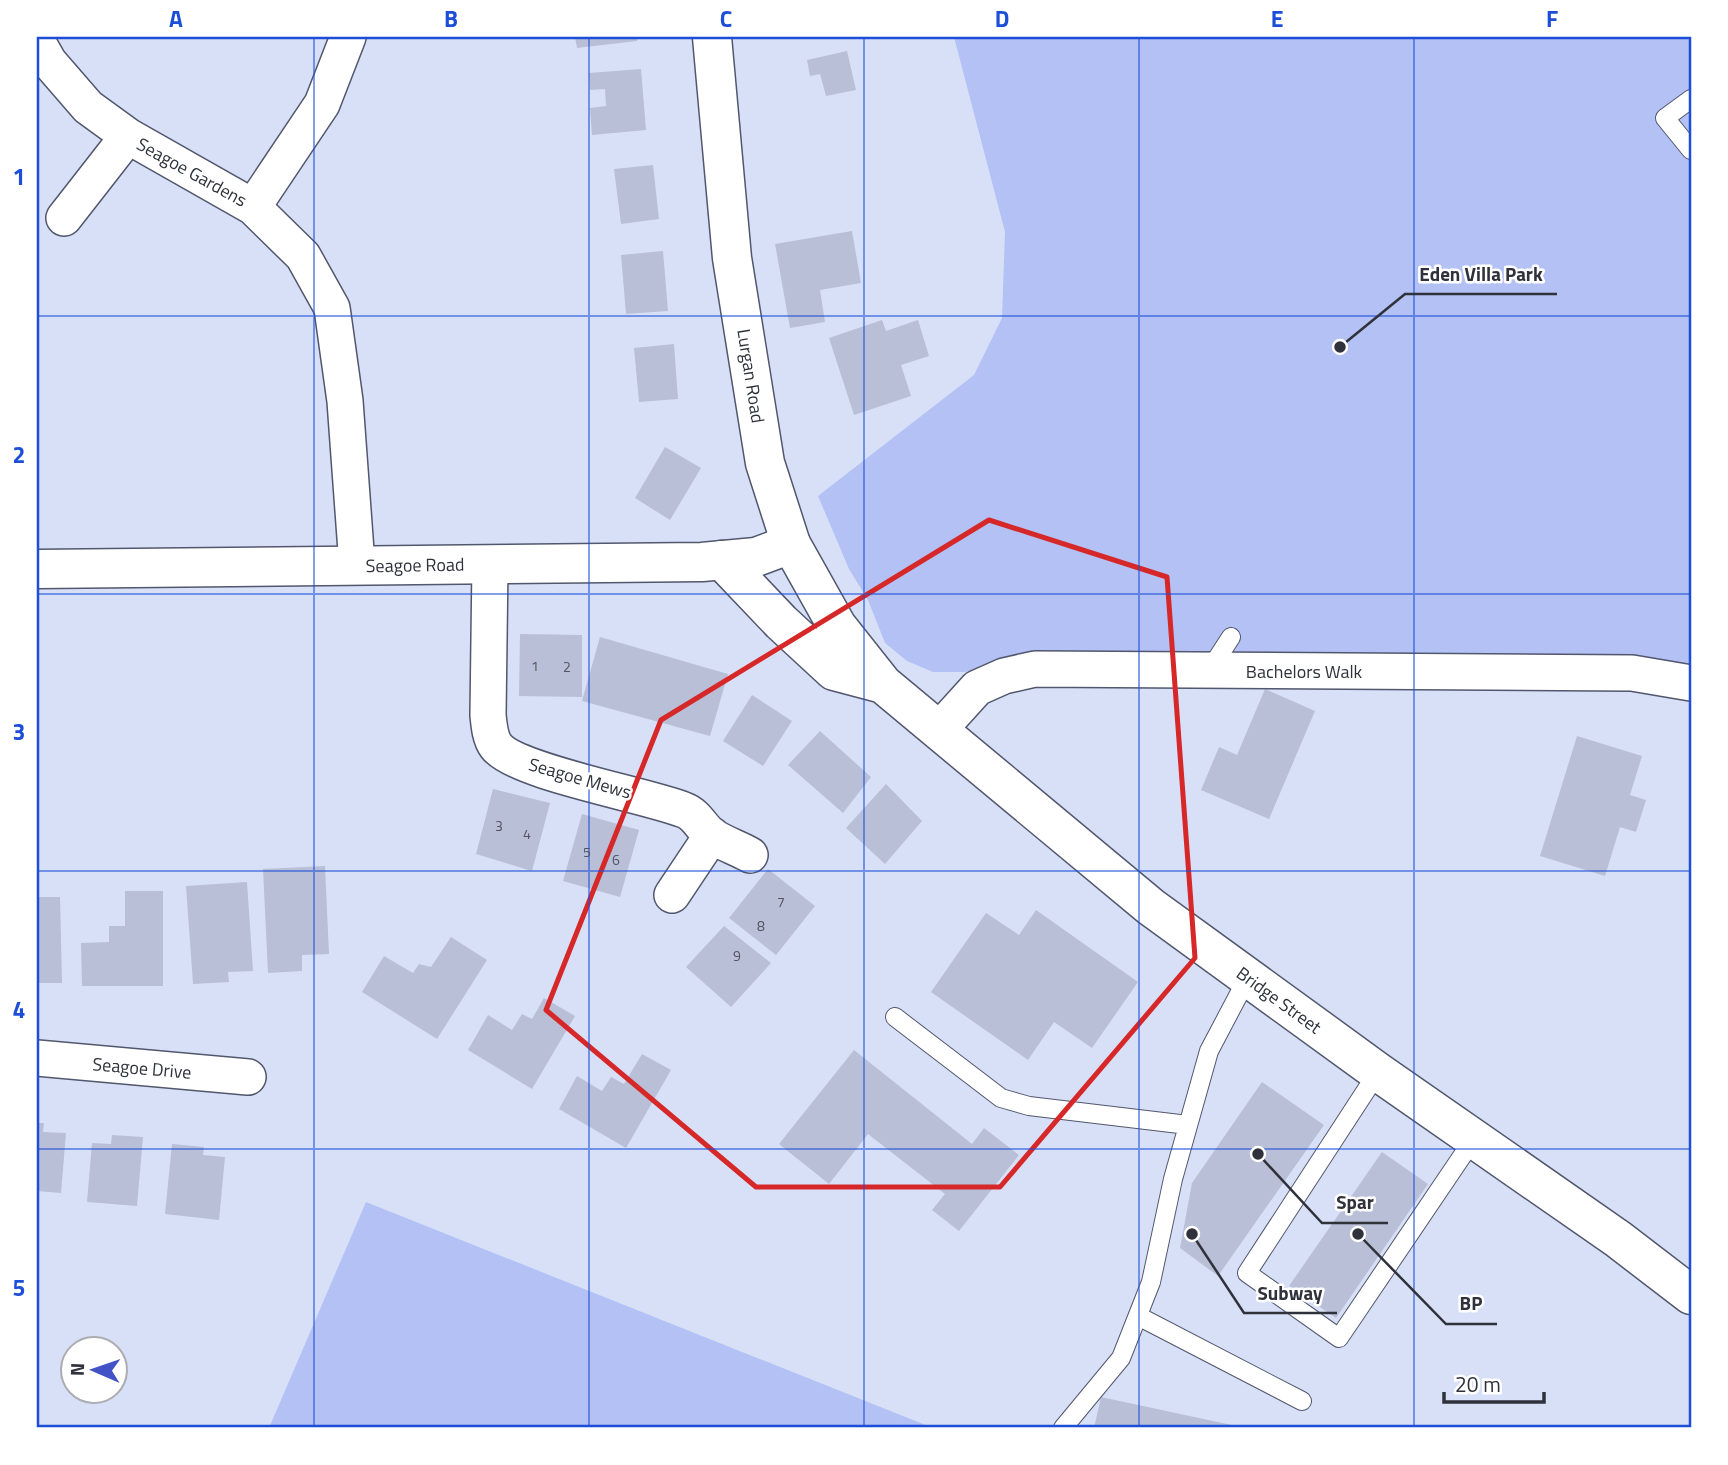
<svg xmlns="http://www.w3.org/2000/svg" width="1728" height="1465" viewBox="0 0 1728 1465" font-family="'Titillium Web',sans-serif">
<rect width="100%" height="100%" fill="#d8e0f8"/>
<path fill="#b3c1f4" d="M954 37H1691V683L1007 666 964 672H933L907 661 885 643 868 600 849 569 818 496 974 375 1002 318 1005 232Z
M366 1202 933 1428H269Z"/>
<path fill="#b8bfd6" d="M575 37H637V41L577 48Z
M847 51 856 90 826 96 820 74 810 76 807 60Z
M641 69 646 130 592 135 590 108 606 106 605 89 590 90 589 73Z
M653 165 659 219 621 224 614 169Z
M852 231 861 283 820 290 825 322 790 328 775 244Z
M663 251 668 311 626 314 621 255Z
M882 320 886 331 918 320 929 356 901 365 911 396 854 415 829 338Z
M674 344 678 399 639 402 634 348Z
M665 447 701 468 670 520 635 498Z
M520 634 582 635V697L519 696Z
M600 637 728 674 710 736 582 701Z
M1265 689 1315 711 1269 819 1201 790 1219 747 1237 755Z
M752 695 792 721 763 766 723 741Z
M820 731 871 777 843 813 788 765Z
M1577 736 1642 756 1630 795 1646 800 1636 832 1620 827 1605 876 1540 856Z
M886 784 922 821 885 864 846 828Z
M493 789 550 803 532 871 476 854Z
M582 814 639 830 620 897 563 881Z
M325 866 329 954 302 955V971L268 973 263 869Z
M768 869 815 906 776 955 729 918Z
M247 882 253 971 228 972 229 982 193 984 186 886Z
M125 891H163V986H82L81 943 109 942V926H125Z
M37 897H60L62 983H37Z
M1036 910 1138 982 1092 1048 1054 1022 1028 1060 931 992 986 913 1019 935Z
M724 926 771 963 731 1007 686 967Z
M451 937 487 960 437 1039 362 992 384 956 413 973 419 964 431 967Z
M544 998 575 1016 532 1089 468 1050 488 1015 512 1030 522 1014 532 1019Z
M854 1050 972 1144 984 1128 1019 1155 959 1231 932 1210 945 1194 868 1134 829 1184 779 1144Z
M642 1054 671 1070 626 1148 559 1109 577 1076 602 1091 611 1077 624 1084Z
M1262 1082 1324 1125 1218 1276 1180 1248 1192 1183Z
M37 1123H44L43 1132 66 1133 61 1193 37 1191Z
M112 1135 143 1137 137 1206 87 1202 92 1143 111 1144Z
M172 1144 204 1147 203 1155 225 1157 219 1220 165 1214Z
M1382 1152 1428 1184 1336 1318 1289 1286Z
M1101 1397 1241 1427 1240 1428H1094Z"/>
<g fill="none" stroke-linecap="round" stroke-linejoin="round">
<g stroke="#51576c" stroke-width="20">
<path id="service" d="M1691 99 1665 118 1691 150
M1209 671 1231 637
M895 1017 1001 1098 1029 1106 1188 1125
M1378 1072 1247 1273 1339 1338 1475 1137
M1138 1316 1302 1401
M1063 1428 1121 1358 1151 1282 1173 1179 1209 1051 1248 977"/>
</g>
<g stroke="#51576c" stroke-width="38">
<path id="minor" d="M37 41 49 62 88 107 128 136 253 207 303 256 332 308 345 401 357 565
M253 207 322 104 348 37
M64 218 128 136
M490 564 488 715C489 725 490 738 496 746 515 772 647 795 684 810 696 814 702 828 711 835 722 843 738 848 750 855
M938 731 977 688 1004 676 1035 669 1632 673 1691 683
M672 895 712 835
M37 1058 248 1077"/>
</g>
<g stroke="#51576c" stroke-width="41">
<path id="secondary" d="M37 569 702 562 756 557 791 544"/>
</g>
<g stroke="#51576c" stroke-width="41">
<path id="primary" d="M712 37 732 258 765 463 791 544 837 626 883 684 1151 907 1378 1072 1618 1239 1691 1295
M722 560 781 622 834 671 883 684"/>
</g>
<use href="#service" stroke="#fff" stroke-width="18"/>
<use href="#minor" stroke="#fff" stroke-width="35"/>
<use href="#secondary" stroke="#fff" stroke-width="38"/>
<use href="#primary" stroke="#fff" stroke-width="38"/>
</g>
<path fill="none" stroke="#d62828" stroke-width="5" stroke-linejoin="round" d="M989 520 1167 577 1195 958 1000 1187H756L546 1010 661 720Z"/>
<path fill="none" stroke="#1d4ed8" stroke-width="2" stroke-opacity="0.55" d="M314 37V1428M589 37V1428M864 37V1428M1139 37V1428M1414 37V1428M37 316H1691M37 594H1691M37 871H1691M37 1149H1691"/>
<g text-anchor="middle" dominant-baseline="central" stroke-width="5" stroke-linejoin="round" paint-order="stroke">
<g font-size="14" fill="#515462">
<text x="535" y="665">1</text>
<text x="567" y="666">2</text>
<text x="499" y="825">3</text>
<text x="527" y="833">4</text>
<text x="587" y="851">5</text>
<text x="616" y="859">6</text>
<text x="781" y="901">7</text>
<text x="761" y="925">8</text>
<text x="737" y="955">9</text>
</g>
<g font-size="18" fill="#2f313b" stroke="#fff">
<text transform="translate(192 172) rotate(29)">Seagoe Gardens</text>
<text transform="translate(751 376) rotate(81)">Lurgan Road</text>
<text transform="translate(415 565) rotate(-1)">Seagoe Road</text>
<text x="1304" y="671">Bachelors Walk</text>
<text transform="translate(580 778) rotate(16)">Seagoe Mews</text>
<text transform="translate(1279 1000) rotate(36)">Bridge Street</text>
<text transform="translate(142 1068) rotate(5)">Seagoe Drive</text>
</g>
</g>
<path fill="none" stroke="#2f313b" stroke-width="2.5" d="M1340 347L1405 294H1557M1258 1154L1322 1223H1388M1192 1234L1244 1313H1337M1358 1234L1446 1324H1497"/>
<g fill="#2f313b" stroke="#fff" stroke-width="2.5">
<circle cx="1340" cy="347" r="7"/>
<circle cx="1258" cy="1154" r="7"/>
<circle cx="1192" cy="1234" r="7"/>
<circle cx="1358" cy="1234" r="7"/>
</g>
<g font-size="19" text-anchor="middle" font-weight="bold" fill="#2f313b" stroke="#fff" stroke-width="5" stroke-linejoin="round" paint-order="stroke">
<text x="1481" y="281">Eden Villa Park</text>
<text x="1355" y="1209">Spar</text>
<text x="1290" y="1300">Subway</text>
<text x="1471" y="1310">BP</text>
</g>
<rect width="1728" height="1465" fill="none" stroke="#ffffff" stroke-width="77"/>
<g transform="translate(94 1370) rotate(272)"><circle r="33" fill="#ffffff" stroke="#acadb1" stroke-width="2"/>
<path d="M0-5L12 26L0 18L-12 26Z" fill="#4353c7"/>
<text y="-10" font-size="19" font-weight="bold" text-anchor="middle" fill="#2f313b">N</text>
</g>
<path d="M1444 1392v10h100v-10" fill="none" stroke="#2f313b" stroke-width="3.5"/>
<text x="1455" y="1392" font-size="21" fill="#2f313b" stroke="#ffffff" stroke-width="5" paint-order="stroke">20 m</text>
<rect x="38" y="38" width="1652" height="1388" fill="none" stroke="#1d4ed8" stroke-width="2.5"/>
<g font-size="23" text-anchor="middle" font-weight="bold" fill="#1d4ed8">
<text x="176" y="27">A</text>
<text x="451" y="27">B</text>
<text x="726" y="27">C</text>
<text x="1002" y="27">D</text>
<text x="1277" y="27">E</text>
<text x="1552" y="27">F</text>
<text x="19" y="185">1</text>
<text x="19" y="463">2</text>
<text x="19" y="740">3</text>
<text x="19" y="1018">4</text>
<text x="19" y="1296">5</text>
</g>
</svg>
